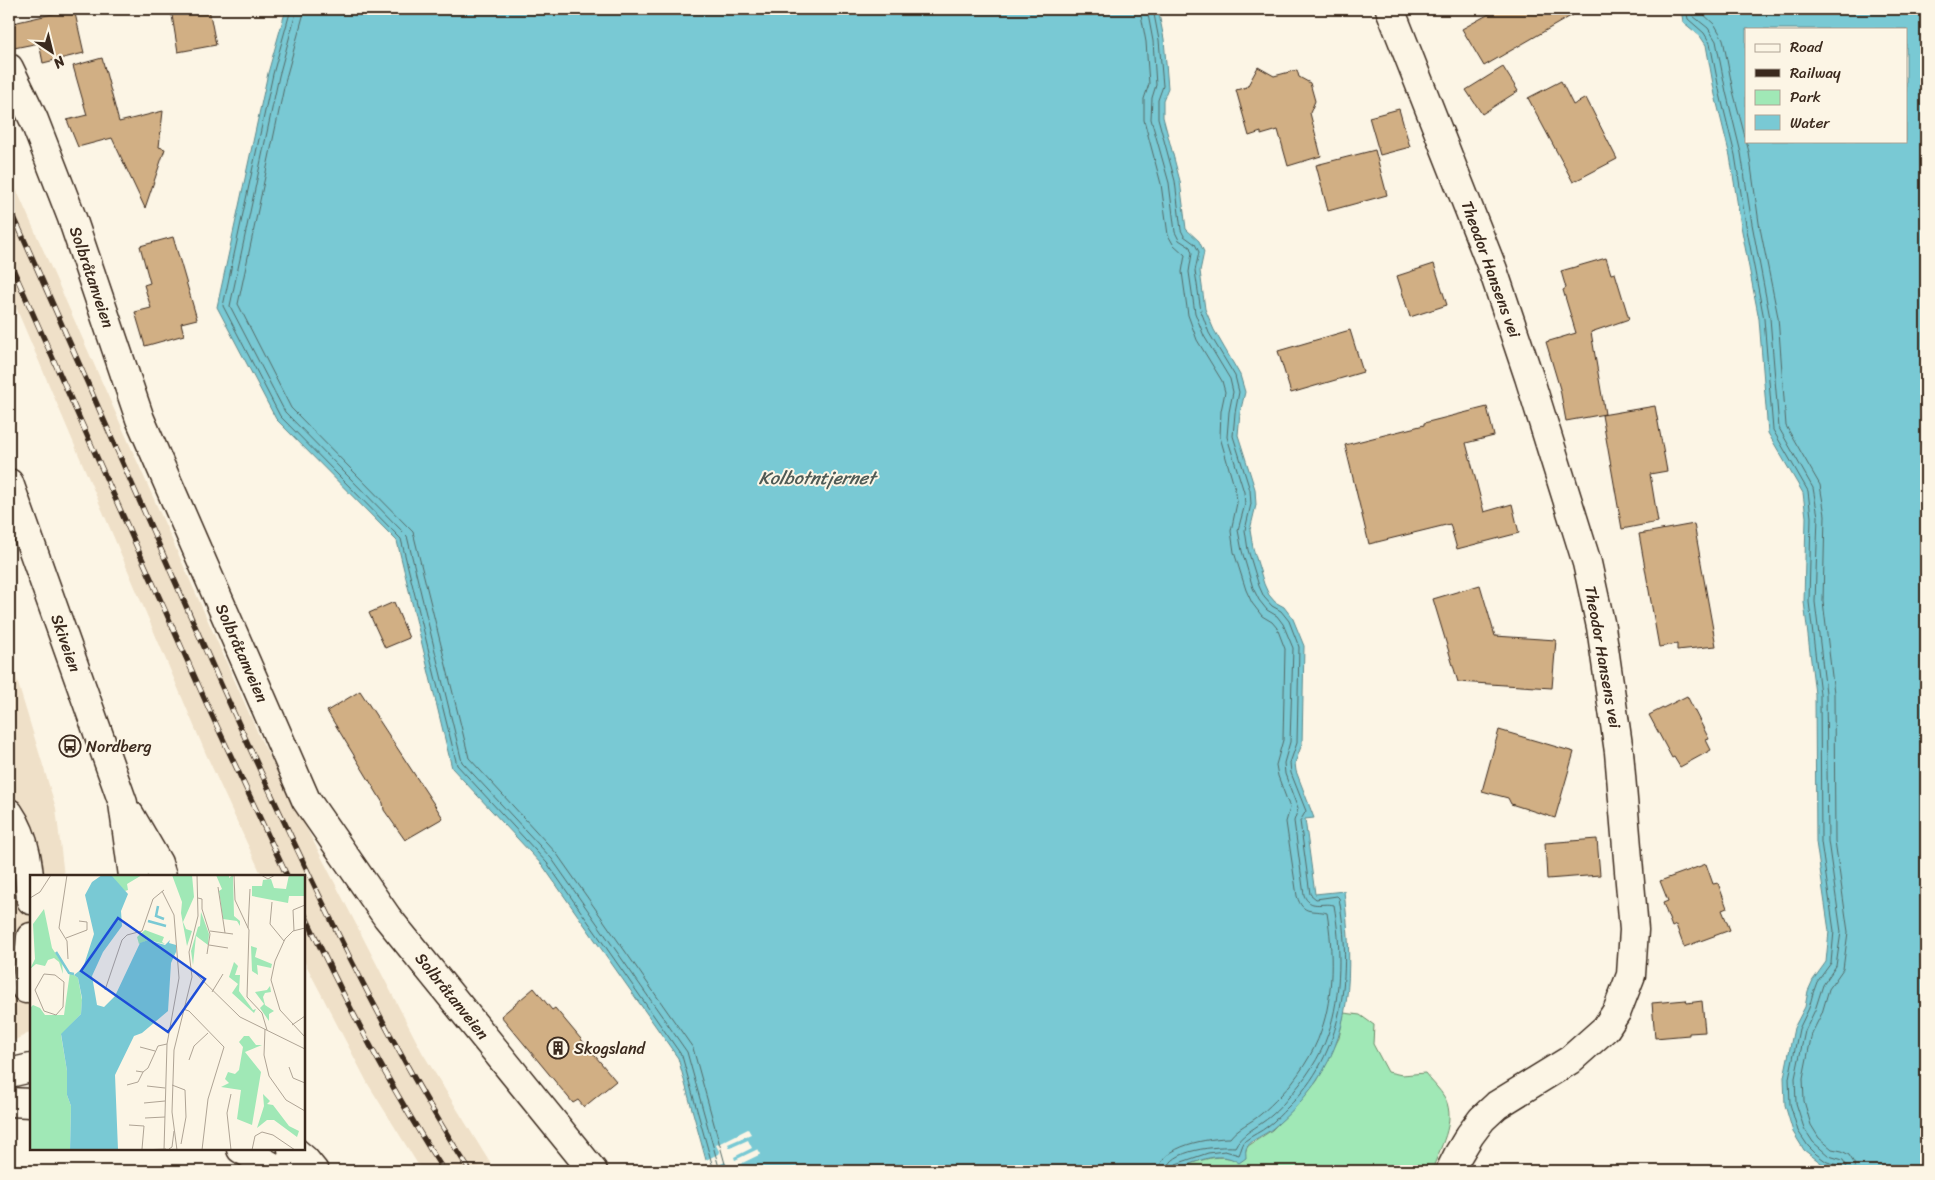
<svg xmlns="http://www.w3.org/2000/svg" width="1935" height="1180" viewBox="0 0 1935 1180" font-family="Sriracha,sans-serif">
<rect width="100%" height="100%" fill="#fcf5e5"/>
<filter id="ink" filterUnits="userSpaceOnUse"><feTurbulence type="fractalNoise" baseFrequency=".02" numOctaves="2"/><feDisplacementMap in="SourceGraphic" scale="10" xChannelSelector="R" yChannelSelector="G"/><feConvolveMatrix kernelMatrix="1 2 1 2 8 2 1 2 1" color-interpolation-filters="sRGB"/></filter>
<g filter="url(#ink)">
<path fill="#efe0c8" d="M9 173 261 740 422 1052 495 1171H422L368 1084 304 961V876H262L206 754 9 291Z
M9 654 56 808 64 876H31V1032L9 1043Z"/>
<path fill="#a0e8b6" stroke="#6e896a" d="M1344 1013 1360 1015 1374 1025 1373 1044 1388 1072 1402 1075 1425 1073C1431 1081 1440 1089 1445 1098 1457 1123 1439 1148 1432 1171H1172C1191 1164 1212 1153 1233 1159L1245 1152 1248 1146 1272 1130 1296 1106 1317 1081 1339 1038Z"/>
<path fill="#79c9d4" stroke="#60898b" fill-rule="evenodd" d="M286 9H1158L1164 39 1168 88 1163 100V117L1180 181 1186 229 1199 241 1204 252 1200 271 1205 309 1214 330 1240 375 1245 392 1240 413 1238 435 1255 489 1256 505 1250 530 1253 548 1264 584 1269 595 1275 602 1284 607 1293 619 1304 646 1302 744 1295 763 1296 771 1314 818 1305 819 1315 894 1344 891C1351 956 1356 1025 1316 1082 1304 1099 1288 1116 1272 1129 1265 1135 1252 1139 1247 1147 1245 1150 1246 1154 1246 1158L1239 1163C1219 1148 1192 1164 1172 1171H709L678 1058 543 866 452 768 397 541 276 419 217 307 268 73Z
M1681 9H1926V1171H1847L1825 1166 1804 1150 1793 1132 1785 1105 1784 1077 1794 1028 1805 1007 1808 991 1813 980 1826 962 1829 931 1816 842 1815 694 1804 602 1806 517 1803 493 1768 433 1759 319 1741 226 1730 156 1715 95 1706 45 1700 36 1683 22ZM1746 29H1906V141H1746Z"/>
<path fill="#fcf5e5" d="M748 1129 751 1134 728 1144 730 1148 748 1140 752 1148 734 1157 735 1160 758 1149 761 1154 728 1170 725 1162 707 1171 704 1161 720 1153 716 1145Z"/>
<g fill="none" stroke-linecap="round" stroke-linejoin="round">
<path stroke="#546a67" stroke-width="1" d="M291 9 273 74 223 306 280 416 401 539 457 765 547 863 682 1056 714 1171
M297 9 279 76 230 306 285 412 407 536 462 762 552 859 687 1052 720 1171
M305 9 286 78 238 304 291 408 413 532 469 758 557 854 693 1048 727 1171
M1140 9 1146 42 1149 84 1144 99V120L1161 184 1168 235 1173 244 1185 255 1182 272 1188 315 1197 340 1222 381 1225 392 1221 411 1220 437 1236 493 1237 503 1231 531 1234 552 1246 590 1252 603 1262 616 1272 622 1277 628 1285 649 1283 740 1276 765 1278 776 1290 808 1286 822 1297 896C1303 916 1313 909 1327 913 1333 950 1334 995 1321 1031 1314 1053 1296 1080 1280 1096 1274 1102 1267 1109 1261 1114 1251 1123 1238 1127 1230 1138 1210 1138 1160 1145 1159 1171
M1147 9 1153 41 1156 85 1152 98 1151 119 1169 183 1175 232 1179 240 1190 247 1192 253 1189 272 1195 313 1204 336 1230 379 1233 392 1229 412 1227 437 1244 492 1245 504 1238 530 1242 551 1253 588 1259 600 1267 610 1277 616 1283 624 1293 648 1290 742 1284 763 1285 774 1298 809 1294 821 1304 895C1310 910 1322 902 1334 905 1341 945 1342 994 1328 1034 1321 1056 1304 1081 1288 1098 1281 1107 1272 1116 1263 1122 1252 1130 1241 1135 1235 1147 1218 1146 1168 1149 1167 1171
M1153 9 1159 40 1163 86 1158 100V118L1175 181 1181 230 1184 236 1195 244 1199 252 1195 271 1201 311 1209 333 1235 376 1239 392 1235 413 1233 436 1250 490 1251 504 1245 530 1248 550 1259 586 1264 597 1272 606 1281 611 1289 621 1299 647 1297 743 1290 763 1291 773 1306 811 1300 821 1310 894 1316 899 1337 896 1339 898C1352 973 1345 1053 1287 1108 1281 1114 1275 1121 1268 1126 1261 1132 1252 1135 1245 1141 1242 1145 1241 1151 1239 1155L1225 1151 1208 1153 1176 1164 1173 1171
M1686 9 1688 19 1704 33 1710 43 1720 94 1735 155 1746 225 1764 319 1773 430 1808 491 1811 517 1809 602 1820 694 1821 842 1834 931 1831 963 1817 982 1813 993 1809 1008 1799 1029 1789 1078 1790 1104 1798 1131 1808 1146 1816 1154 1827 1162 1839 1165 1841 1171
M1692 9 1693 16 1708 28 1716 41 1726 92 1741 153 1752 224 1770 318 1779 428 1813 488 1818 516 1815 602 1826 693 1828 841 1841 932 1836 966 1823 985 1815 1010 1805 1031 1795 1078 1796 1103 1804 1128 1813 1142 1829 1156 1843 1160 1846 1165 1847 1171
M1700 9 1701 12 1715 25 1723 39 1733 91 1749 152 1759 223 1778 317 1786 426 1820 485 1825 515 1823 601 1834 693 1835 841 1848 932 1843 969 1829 989 1822 1013 1812 1033 1803 1078 1804 1101 1811 1125 1819 1138 1832 1149 1842 1151 1849 1155 1854 1163 1855 1171"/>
</g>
<path fill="#d1af84" stroke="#3b2a1e" d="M74 9 84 53 43 63 39 43 9 49V24Z
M171 9H209L216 45 178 52Z
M1498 9H1583L1484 66 1462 29Z
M102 58 119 122 163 111 159 147 165 149 145 208 112 138 78 147 67 120 87 115 73 66Z
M1258 67 1274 76 1297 70 1299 77 1310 83 1315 101 1310 113 1321 156 1288 166 1278 130 1261 135V132L1249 136 1236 90 1247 87Z
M1503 67 1518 91 1482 114 1466 90Z
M1561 81 1573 105 1586 98 1617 159 1573 182 1528 98Z
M1399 109 1410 147 1380 155 1369 117Z
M1375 150 1387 195 1328 211 1316 165Z
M173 237 197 319 181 323 184 335 145 346 135 312 151 308 144 285 150 283 140 246Z
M1606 258 1611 274 1615 273 1629 319 1591 332 1605 414 1566 421 1560 389 1546 342 1576 333 1563 290 1566 288 1561 271Z
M1434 264 1447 305 1410 317 1397 276Z
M1350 330 1363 372 1291 393 1278 351Z
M1655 406 1667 471 1650 474 1658 522 1622 529 1602 415Z
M1487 407 1494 436 1466 443 1475 477 1484 512 1512 504 1519 533 1457 549 1450 524 1369 544 1345 445 1424 425V423Z
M1694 524 1716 646 1677 650V644L1659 647 1639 534Z
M1480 585 1495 636 1556 640 1552 688 1458 682 1433 599Z
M394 602 409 638 385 648 369 613Z
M360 691 443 818 405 840 384 810 383 803 327 711Z
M1687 696 1709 739 1706 740 1711 750 1680 767 1674 757 1672 758 1649 715Z
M1499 730 1574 752 1555 818 1511 804 1508 798 1482 791Z
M1597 839 1600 875 1547 879 1545 843Z
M1706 864 1713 884 1718 883 1727 908 1722 910 1730 930 1684 947 1676 925 1672 927 1663 903 1668 901 1660 881Z
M534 988 552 1010 555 1008 616 1081 584 1107 578 1100 573 1103 501 1016Z
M1686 1000 1687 1003 1702 1001 1705 1032 1689 1033V1035L1655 1038 1652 1003Z"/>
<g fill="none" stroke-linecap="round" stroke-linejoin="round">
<g stroke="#3b2a1e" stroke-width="31">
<path id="minor" d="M1390 9 1493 270 1529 377 1587 563 1601 627 1619 752 1634 930 1631 975 1617 1011 1606 1028 1570 1060 1497 1105 1482 1119 1470 1135 1458 1155 1450 1171
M9 68 34 120 72 218 140 419 306 800 387 917 593 1171
M9 813C27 839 29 870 31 900
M26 989 31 937"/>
</g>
<g stroke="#3b2a1e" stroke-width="31">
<path id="major" d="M9 483 123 803 133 876
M130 815 158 863 162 876
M9 1073 31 1068
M9 1102 31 1103
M241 1149 280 1171
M292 1149 305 1160 314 1171"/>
</g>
<use href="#minor" stroke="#fcf5e5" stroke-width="28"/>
<use href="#major" stroke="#fcf5e5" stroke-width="28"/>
<g stroke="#3b2a1e" stroke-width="5.5">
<path id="rail" d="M9 206C89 384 166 564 247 742 315 889 383 1035 470 1171
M9 260 209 709 287 876
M304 913C345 1001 391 1089 444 1171"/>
</g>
<use href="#rail" stroke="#fcf5e5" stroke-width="4" stroke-dasharray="11" stroke-linecap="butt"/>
</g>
</g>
<defs>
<g id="bus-ring" transform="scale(1.125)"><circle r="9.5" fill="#fcf5e5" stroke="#3b2a1e" stroke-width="1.5"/><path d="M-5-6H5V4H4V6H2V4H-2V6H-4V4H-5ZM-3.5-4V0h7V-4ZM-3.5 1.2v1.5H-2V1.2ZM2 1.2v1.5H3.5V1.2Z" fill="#3b2a1e"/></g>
<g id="building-ring" transform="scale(1.125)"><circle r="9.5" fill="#fcf5e5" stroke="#3b2a1e" stroke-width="1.5"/><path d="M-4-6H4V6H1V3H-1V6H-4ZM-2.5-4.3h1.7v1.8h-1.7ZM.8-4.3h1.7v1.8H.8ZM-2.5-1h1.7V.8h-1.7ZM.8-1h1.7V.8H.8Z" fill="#3b2a1e"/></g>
</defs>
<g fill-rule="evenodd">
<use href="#bus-ring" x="70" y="746"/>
<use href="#building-ring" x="558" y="1048"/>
</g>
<g text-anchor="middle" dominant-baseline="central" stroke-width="4" stroke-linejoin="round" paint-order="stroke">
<g font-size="16" fill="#3b2a1e" stroke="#fcf5e5">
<text transform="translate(1491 269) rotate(70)">Theodor Hansens vei</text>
<text transform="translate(92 277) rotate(71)">Solbråtanveien</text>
<text transform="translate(66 643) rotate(71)">Skiveien</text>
<text transform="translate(242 653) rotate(66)">Solbråtanveien</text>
<text transform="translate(1603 657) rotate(80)">Theodor Hansens vei</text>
<text transform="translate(452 996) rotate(51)">Solbråtanveien</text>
</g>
<g font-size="16" fill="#3b2a1e" stroke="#fcf5e5" text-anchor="start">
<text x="86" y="746">Nordberg</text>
<text x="574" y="1048">Skogsland</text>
</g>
<g font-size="18" font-style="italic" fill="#4e5a55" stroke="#fcf5e5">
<text x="817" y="478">Kolbotntjernet</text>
</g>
</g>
<g transform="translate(30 875)">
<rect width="275" height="275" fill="#fcf5e5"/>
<path d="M79 0 88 1 112 0 97 9 98 15 95 16ZM142 0H162L164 22 153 47 156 54 162 56 157 71 151 38 152 27ZM186 0H199V3L203 0 204 41 210 46V51L207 46 193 44 189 16 192 14ZM259 0 275 1V21H259L258 28 222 21V11H232L233 5 241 4 244 13 256 14ZM14 34 22 73 32 88 33 99 29 87 24 83 18 85 15 91 6 89 0 94 5 84 3 49ZM171 37 179 59 178 70 166 61 163 90 161 76 168 52 170 51ZM115 55 134 62 132 67 135 69 118 65 109 69 107 62ZM221 71 227 73 225 82 242 89 241 93 227 90 228 100 222 96ZM204 87 208 91 205 100H210L209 116 223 135 226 134 224 138 202 118 208 109 199 102ZM40 97 48 103 52 125 51 139 31 160 37 196V220L41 231 40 275H0V133L3 130 10 133 15 140H34ZM240 111 241 117 235 118 233 122 235 130 244 136 239 139V146L230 133 234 129 225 117 237 115ZM214 161H219L226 170H232L215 177 231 197 222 250 207 244 211 215 191 212 199 208 195 204 198 197 205 199 209 195 213 172 209 167ZM233 219 240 226 237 229 243 230 259 251 269 256 267 262 244 245H237L227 253 234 231Z" fill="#a0e8b6"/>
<path d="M72 0 82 1 98 19 91 36 92 51 73 77 62 101 67 130 74 132 85 121 110 68 118 65 135 70 140 65 139 68 146 70V77L141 88 138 136 112 158 104 161 85 200 88 275H40L41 231 37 220V196L31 159 51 139 52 123 48 103 44 100 53 93 64 59 55 20 62 7Z" fill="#79c9d4"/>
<path fill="none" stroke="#79c9d4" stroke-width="2.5" d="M128 31 126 41 134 44M118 46 136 51M26 77 39 98 44 99"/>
<path fill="none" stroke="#afa495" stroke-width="1" d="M37 0 29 53 37 66 38 84M204 0 205 25 219 55 217 122 232 138 237 155M231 0 238 4 245 0M188 12 195 58M132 16 144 40 149 103 137 169 134 275M0 23 10 17 21 0M168 23 172 24V34L180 59 177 79M242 27 240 49 254 66M218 53 220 14M275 53 263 56 255 64 245 86 241 105 250 135 275 162M180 56 203 59M264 56 263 35 275 30M36 63 57 55V47L49 46M179 70 198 73M163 96 210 142 275 174M14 99 25 100 34 107 33 132 26 140 14 136 5 115ZM75 115 92 65 97 60 112 56 123 24 134 15M182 117 193 99M153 134 159 136 194 172 178 224 172 275M262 150 275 141M235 154 234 180 239 201 256 225 275 236M110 172 125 176M159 185 164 171 178 158M259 192 263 203 275 208M106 196 113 197 118 193 128 171 137 169M97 210 108 207 113 197M142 210 155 215 156 242 151 269M117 211 135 213M201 219 197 238 201 275M114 228 135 226M115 243 135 242M99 250 114 251 112 274M139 274 142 272 144 256M110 275 136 274M147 275 142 237 144 175 162 102 159 77 168 41 167 0M222 275 225 261 232 257 243 260 265 275"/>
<path fill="#1d4ed8" fill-opacity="0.15" stroke="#1d4ed8" stroke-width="2.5" d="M88 43 175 104 138 157 51 96Z"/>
<rect width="275" height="275" fill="none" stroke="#3b2a1e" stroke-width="2.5"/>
</g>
<rect width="1935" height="1180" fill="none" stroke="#fcf5e5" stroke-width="30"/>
<rect x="15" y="15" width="1905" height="1150" fill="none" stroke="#3b2a1e" stroke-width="2" filter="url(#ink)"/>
<rect x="1745" y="28" width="162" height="115" fill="#fcf5e5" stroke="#afa495"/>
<rect x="1755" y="44" width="25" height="8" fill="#fcf5e5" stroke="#afa495"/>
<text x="1790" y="52" font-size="15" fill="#3b2a1e">Road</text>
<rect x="1755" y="69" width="25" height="8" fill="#3b2a1e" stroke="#afa495"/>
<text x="1790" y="78" font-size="15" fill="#3b2a1e">Railway</text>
<rect x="1755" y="90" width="25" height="15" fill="#a0e8b6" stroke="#afa495"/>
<text x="1790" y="102" font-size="15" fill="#3b2a1e">Park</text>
<rect x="1755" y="115" width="25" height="15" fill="#79c9d4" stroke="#afa495"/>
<text x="1790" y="128" font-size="15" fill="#3b2a1e">Water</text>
<g transform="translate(52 52) rotate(145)" stroke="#fcf5e5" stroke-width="4" paint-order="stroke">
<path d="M0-4L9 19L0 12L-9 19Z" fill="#3b2a1e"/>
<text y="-8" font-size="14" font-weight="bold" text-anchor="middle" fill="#3b2a1e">N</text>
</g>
</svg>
